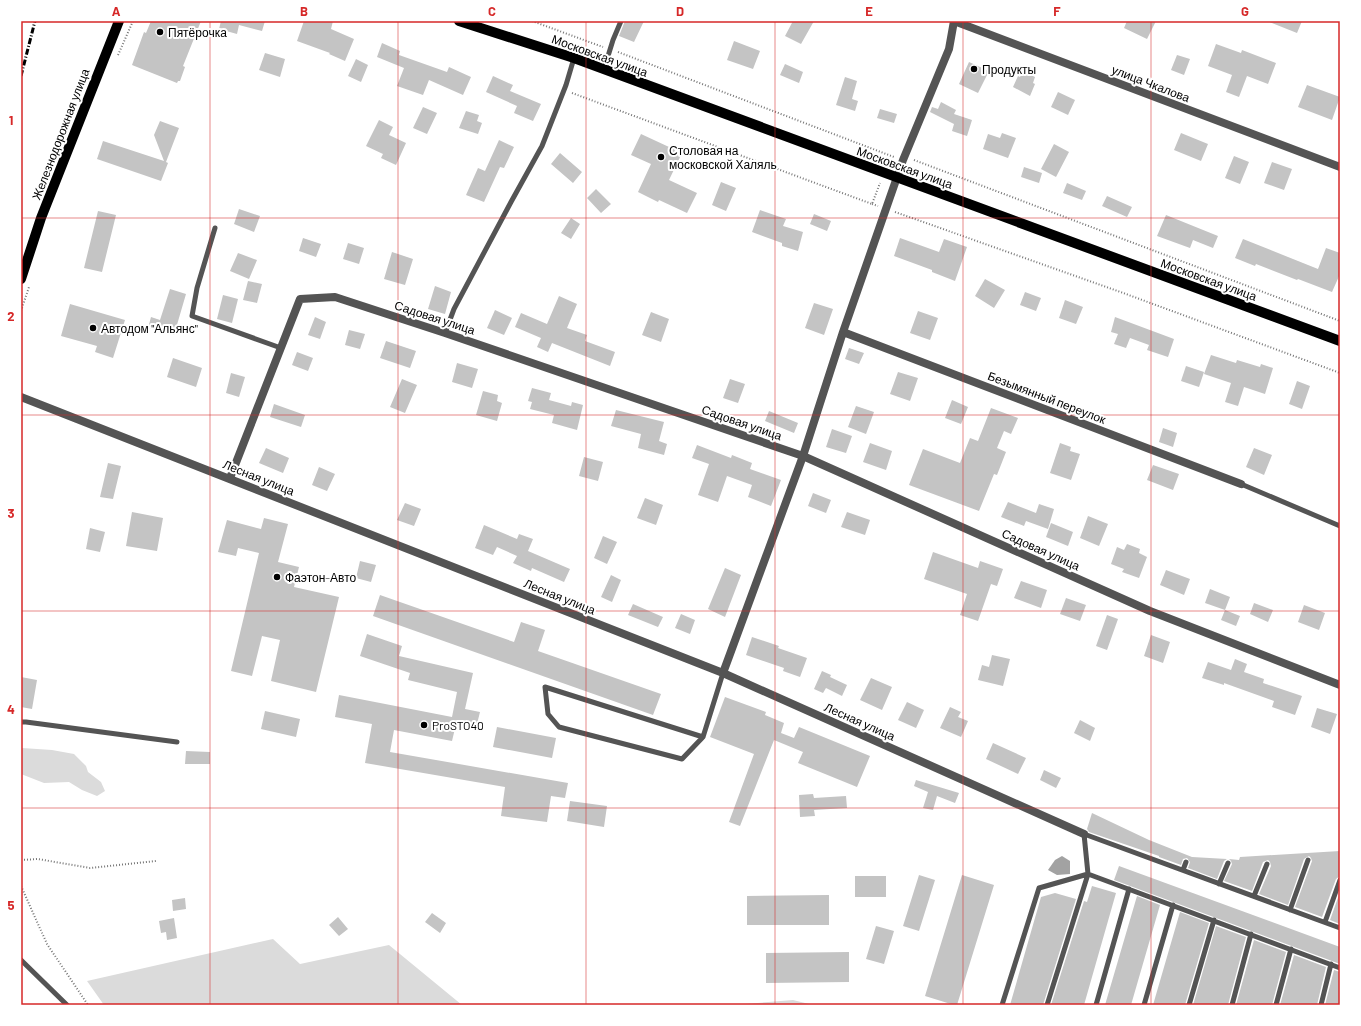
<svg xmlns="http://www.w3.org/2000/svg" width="1361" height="1026" viewBox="0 0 1361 1026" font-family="Barlow,sans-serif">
<rect width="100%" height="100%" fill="#fff"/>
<path fill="#dbdbdb" d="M22 748 52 750 74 754 86 766 88 772 101 782 105 791 97 796 82 790 69 782 44 783 21 774Z
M273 939 300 964 389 945 462 1005H104L87 981Z
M793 1000 813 1005H733Z"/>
<path fill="#a2a2a2" d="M1062 856 1070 861V874L1057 875 1048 870 1055 860Z"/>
<path fill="#c4c4c4" d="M151 21H201L183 66 185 67 180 81H178L177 83 132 65 144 32 146 33Z
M221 21H265L262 31 239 25 237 34 219 29Z
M304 21H333L331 29 354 39 345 61 329 54 330 53 297 41Z
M625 21H644L634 42 619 36Z
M793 21H814L801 44 785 36Z
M1127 21H1156L1147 39 1124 28Z
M1267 21H1302L1297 33Z
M734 41 760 51 753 69 727 60Z
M382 43 400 51 399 55 447 72 449 67 471 77 463 95 429 80 423 95 397 86 404 68 377 57Z
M1216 44 1241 53 1242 50 1276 63 1268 84 1247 76 1239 97 1226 92 1232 75 1208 66Z
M265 53 285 59 280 77 259 70Z
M1177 55 1190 59 1184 75 1171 70Z
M356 59 368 65 361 82 348 76Z
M969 62 989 71 978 93 959 84Z
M785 64 803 72 799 83 780 75Z
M1023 71 1035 77 1033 83 1035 84 1030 96 1013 87 1018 76 1020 77Z
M493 76 513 85 510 91 541 104 533 121 514 113 517 106 486 92Z
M845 77 857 81 852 99 858 101 855 111 836 105Z
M1307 85 1340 97 1332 120 1298 107Z
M1058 92 1075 100 1068 115 1051 107Z
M941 102 956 110 954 114 972 120 967 136 952 131 954 124 930 112 932 107 938 109Z
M423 107 437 113 427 134 413 128Z
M880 109 897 114 894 123 877 118Z
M466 111 479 115 477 121 482 123 478 134 459 128Z
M379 120 393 127 389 135 406 143 396 165 381 158 383 154 366 146Z
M160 121 179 128 166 162 168 163 161 181 97 159 103 141 164 161 154 135Z
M1002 133 1016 138 1008 158 983 149 988 134 1000 138Z
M1181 133 1208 144 1201 161 1174 150Z
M641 134 682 153 669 180 697 193 687 213 659 200 658 202 638 192 651 164 631 155Z
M499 140 514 147 504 168 500 167 484 202 466 195 478 168 485 171Z
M1054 144 1069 152 1056 177 1041 169Z
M560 153 582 172 573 183 551 164Z
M1234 156 1249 162 1240 184 1225 178Z
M1272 162 1292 169 1284 190 1264 183Z
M1024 167 1042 173 1039 183 1021 177Z
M721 182 736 188 726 211 712 205Z
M1067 183 1086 191 1082 200 1063 193Z
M596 189 611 204 601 213 587 198Z
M1107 196 1132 207 1127 217 1102 206Z
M239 209 260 216 254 232 234 224Z
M760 210 786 219 783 226 803 232 798 251 782 246V243L752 232Z
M98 211 116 215 102 272 84 268Z
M814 214 831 221 827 231 810 224Z
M1166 215 1218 236 1213 248 1193 240 1190 248 1157 236Z
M571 218 580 224 571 239 561 233Z
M303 238 321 244 316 257 299 251Z
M900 238 939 252 944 239 967 247 955 281 932 272V270L894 256Z
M1243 239 1318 269 1326 248 1340 253V274L1332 292 1298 279 1297 280 1256 264 1255 266 1235 258Z
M348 243 364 248 359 264 343 259Z
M392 252 413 259 405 285 384 279Z
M238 253 257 260 249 279 230 271Z
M985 279 1005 290 994 308 975 296Z
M248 281 262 284 257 303 243 300Z
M435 286 451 292 445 314 428 309Z
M170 289 186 294 174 335 148 328 151 317 160 320Z
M1025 292 1041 298 1036 311 1020 305Z
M223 295 238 299 232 323 217 319Z
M559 296 577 304 567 328 587 335 585 341 615 352 610 366 552 343 548 352 537 347 541 338 515 327 521 313 547 324Z
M1065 300 1083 307 1076 324 1059 318Z
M814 303 833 309 824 335 805 328Z
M70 304 125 320 113 358 95 352 97 346 61 336Z
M495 310 512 318 504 335 487 328Z
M918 311 938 318 930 340 910 333Z
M651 312 669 319 661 342 642 335Z
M315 317 326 322 320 339 308 335Z
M1115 317 1174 339 1168 357 1147 350 1149 345 1130 338 1126 348 1114 344 1118 334 1111 332Z
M349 330 365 334 360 349 345 345Z
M386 341 416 351 410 368 380 358Z
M849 348 864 353 859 364 845 359Z
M297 352 313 358 308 371 292 365Z
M1211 355 1236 363 1237 360 1260 367 1261 364 1273 368 1265 394 1244 387 1238 406 1225 402 1231 383 1204 374Z
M173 358 202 368 196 387 167 377Z
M457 363 478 369 472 388 452 382Z
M1186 366 1204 372 1199 387 1181 381Z
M898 372 918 378 910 401 890 394Z
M231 373 245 377 239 397 226 393Z
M402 379 417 385 405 413 390 407Z
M730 379 745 384 738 403 723 398Z
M1297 381 1310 386 1302 409 1289 404Z
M532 388 551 393 549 400 571 406 572 402 583 405 577 430 552 423 554 415 530 409 532 402 528 401Z
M483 391 498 395 497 401 502 403 497 421 476 415Z
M952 400 968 407 961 424 945 418Z
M274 404 305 415 301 427 270 417Z
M856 406 874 412 866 434 848 427Z
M991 408 1018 418 1011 434 1004 431 997 448 1006 452 997 475 994 474 979 511 909 485 923 449 960 463 970 438 978 441Z
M616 410 664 422 659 441 667 444 664 455 638 448 641 434 611 426Z
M769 411 798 423 794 433 765 421Z
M1163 428 1177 433 1173 447 1159 442Z
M832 429 852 436 846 453 826 447Z
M870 443 892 451 886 470 863 462Z
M1060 443 1071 447 1070 451 1080 454 1071 480 1050 473Z
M697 445 731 458 732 455 752 463 750 469 781 480 771 506 748 497 752 485 727 476 718 502 698 495 709 464 692 458Z
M266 448 289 458 283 473 259 463Z
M1254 448 1272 455 1264 475 1246 467Z
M584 457 603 462 598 481 579 476Z
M108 463 121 466 113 499 100 497Z
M1153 465 1179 474 1173 490 1147 480Z
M319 467 335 474 327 491 312 485Z
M813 493 831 500 826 513 808 506Z
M645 498 663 505 656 525 637 518Z
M1008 502 1036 513 1039 504 1054 509 1048 529 1026 521 1024 526 1001 517Z
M405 503 421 509 414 526 397 520Z
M132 512 163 518 157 551 126 546Z
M847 512 870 520 865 535 841 527Z
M1088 516 1108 524 1099 546 1080 538Z
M264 518 288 524 278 562 299 567 294 587 339 597 316 692 271 681 280 640 262 636 252 676 231 671 259 553 238 548 236 556 218 552 227 520 261 529Z
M1051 523 1073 532 1068 546 1046 537Z
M484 525 517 539 519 534 533 539 528 551 570 569 564 582 532 568 531 571 513 563 517 556 497 547 493 555 475 548Z
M90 528 105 532 100 552 86 549Z
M603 536 617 542 607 564 594 558Z
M1127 544 1140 549 1139 553 1147 557 1139 578 1122 572 1124 569 1111 564 1117 547 1124 550Z
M933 552 978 568 980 561 1003 569 997 586 991 584 978 621 960 615 967 594 924 579Z
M360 561 376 565 371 582 356 578Z
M725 568 741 575 725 617 708 609Z
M1166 570 1190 579 1184 595 1160 585Z
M611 575 621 580 612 602 601 597Z
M1021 581 1047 590 1041 608 1014 598Z
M1210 589 1230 597 1225 610 1205 603Z
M380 595 514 642 521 622 545 630 538 651 661 694 653 715 373 616Z
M1066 598 1086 605 1080 621 1060 614Z
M1254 603 1273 610 1268 622 1250 614Z
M633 604 663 617 658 627 628 615Z
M1304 605 1325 613 1319 630 1298 622Z
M1225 610 1240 616 1236 626 1221 620Z
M681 614 695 620 690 634 675 628Z
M1107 615 1118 619 1107 650 1096 646Z
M367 634 402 646 399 656 473 673 465 709 480 712 477 724 457 720 452 741 394 730 390 752 568 783 565 798 551 796 547 822 501 816 505 787 365 763 372 724 335 717 339 695 452 717 457 692 408 680 410 673 360 656Z
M1151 635 1170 642 1163 663 1144 656Z
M752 637 779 646 778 648 807 658 800 677 783 671 784 668 746 655Z
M992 655 1010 659 1003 686 978 680 982 665 989 667Z
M1235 659 1247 664 1244 672 1264 679 1263 683 1302 696 1295 715 1272 707 1274 701 1224 683V685L1202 678 1208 662 1231 670Z
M822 671 831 675 830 677 847 685 842 696 826 688 823 693 814 689Z
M21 677 37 680 32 709 21 707Z
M871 678 892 687 882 710 860 700Z
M725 697 766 712 765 715 784 723 781 733 794 738 799 727 870 756 857 787 798 763 803 752 774 740 740 826 729 822 754 754 710 737Z
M907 702 924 710 916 728 898 720Z
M950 707 961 712 958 717 968 721 961 737 940 728Z
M1317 708 1337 714 1330 734 1311 727Z
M265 711 300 719 296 737 261 729Z
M1080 720 1095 728 1090 741 1074 733Z
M497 727 556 738 552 758 493 747Z
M993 743 1026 758 1018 774 986 759Z
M186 751 210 752V764H185Z
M1044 770 1061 778 1056 788 1040 780Z
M916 780 959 793 955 803 937 796 933 810 923 808 928 792 914 786Z
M813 794 814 798 846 796 847 808 814 810 815 816 800 817 799 795Z
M570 801 607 806 604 827 567 821Z
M1092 813 1149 840 1192 857 1227 859 1224 861 1217 879 1188 868 1190 862 1187 858 1183 859 1181 865 1159 857V856L1089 832 1087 829Z
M1340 851V876L1336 879 1322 917 1295 907 1312 861 1311 858 1309 856 1304 859 1288 905 1259 894 1271 866 1270 862 1268 860 1263 862 1252 891 1224 881 1232 864 1231 861 1229 859 1239 860 1240 857Z
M1119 866 1340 947V964L1114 880Z
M919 875 935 880 919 931 903 926Z
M962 875 994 885 957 1005H954L925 996Z
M855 876H886V897H855Z
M1092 886 1116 893 1084 1005H1051L1084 901 1087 902Z
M1340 892V924L1330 920Z
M1055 893 1076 899 1043 1005H1010L1041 897Z
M829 895V925H747V896Z
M1137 896 1160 905 1131 1005H1105Z
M185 898 186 909 173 911 172 900Z
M1180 912 1209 923 1185 1005H1153Z
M432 913 446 923 440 933 425 922Z
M338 917 348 929 339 936 329 925Z
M174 918 177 938 167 940 166 932 161 933 159 921Z
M876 926 894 931 884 964 866 959Z
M1216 926 1246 937 1228 1005H1193Z
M1254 940 1286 952 1272 1005H1236Z
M849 952V982L766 983V953Z
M1294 955 1326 967 1317 1005H1280Z
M1334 970 1340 972V1005H1325Z"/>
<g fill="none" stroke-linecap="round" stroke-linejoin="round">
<path stroke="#767676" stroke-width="2" stroke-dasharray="1 2" stroke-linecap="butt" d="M532 21 603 47
M618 52 894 157
M118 55 133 21
M572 93 872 204 880 183
M914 160 1340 321
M872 204 878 206
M895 212 1126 294 1340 373
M21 311 29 287
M21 860 38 859 90 868 156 861
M21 886 47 944 88 1005"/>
<path stroke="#545454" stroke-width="5" d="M604 69 613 40 621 21
M215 228 197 288 192 316 281 348
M445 333 454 309 511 202 542 146 566 85 574 58
M1241 484 1340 526
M21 722H26L177 742
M703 737 682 759 559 727 548 714 545 687 703 737 723 673
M1183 870 1186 862
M1219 884 1228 863
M1254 896 1267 864
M1290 910 1308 860
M1325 922 1340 880
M1340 928 1084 834 1088 874 1340 968
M21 960 67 1005
M1002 1005 1039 888 1088 874 1047 1005
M1096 1005 1129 889
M1144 1005 1173 905
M1189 1005 1214 920
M1232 1005 1251 934
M1276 1005 1291 949
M1321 1005 1331 964"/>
<path stroke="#545454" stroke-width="8" d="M954 21 1340 167
M843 332 1241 484
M21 397 723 673 1084 834
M230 478 300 299 335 297 445 333 803 456 1150 611 1340 685
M723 673 803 456 843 332 903 160 949 49 954 21"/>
<path stroke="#000" stroke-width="10" d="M459 21 574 58 1340 341
M21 279 41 218 119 21"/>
<path stroke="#000" stroke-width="3" stroke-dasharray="6 2 1 2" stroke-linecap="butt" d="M21 76 35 21"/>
</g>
<path fill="none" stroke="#d62828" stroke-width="1" stroke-opacity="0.55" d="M210 21V1005M398 21V1005M586 21V1005M775 21V1005M963 21V1005M1151 21V1005M21 218H1340M21 415H1340M21 611H1340M21 808H1340"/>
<g fill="#000" stroke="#fff" stroke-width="1.5">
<circle cx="160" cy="32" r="4"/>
<circle cx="974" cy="69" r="4"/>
<circle cx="661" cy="157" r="4"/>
<circle cx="93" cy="328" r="4"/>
<circle cx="277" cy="577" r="4"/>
<circle cx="424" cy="725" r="4"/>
</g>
<g text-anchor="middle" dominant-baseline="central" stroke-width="4" stroke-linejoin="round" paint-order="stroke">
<g font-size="12" fill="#000" stroke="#fff" text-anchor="start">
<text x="168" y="32">Пятёрочка</text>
<text x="982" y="69">Продукты</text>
<text x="669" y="150">Столовая на<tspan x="669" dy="14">московской Халяль</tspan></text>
<text x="101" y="328">Автодом "Альянс"</text>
<text x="285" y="577">Фаэтон-Авто</text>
<text x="432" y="725">ProSTO40</text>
</g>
<g font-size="12" fill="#000" stroke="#fff">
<text transform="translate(600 55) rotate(20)">Московская улица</text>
<text transform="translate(1151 83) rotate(21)">улица Чкалова</text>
<text transform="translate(60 134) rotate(-69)">Железнодорожная улица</text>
<text transform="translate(905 167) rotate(20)">Московская улица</text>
<text transform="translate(1209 279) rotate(20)">Московская улица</text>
<text transform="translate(435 317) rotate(18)">Садовая улица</text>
<text transform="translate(1047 397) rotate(21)">Безымянный переулок</text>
<text transform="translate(742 422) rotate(19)">Садовая улица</text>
<text transform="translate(259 477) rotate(22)">Лесная улица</text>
<text transform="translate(1041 549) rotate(24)">Садовая улица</text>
<text transform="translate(560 596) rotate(22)">Лесная улица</text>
<text transform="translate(860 721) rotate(24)">Лесная улица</text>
</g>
</g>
<rect width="1361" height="1026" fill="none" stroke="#ffffff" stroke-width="44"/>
<rect x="22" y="22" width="1317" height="982" fill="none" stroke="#d62828" stroke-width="1.5"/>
<g font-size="13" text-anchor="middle" font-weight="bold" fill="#d62828">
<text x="116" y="16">A</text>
<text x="304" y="16">B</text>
<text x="492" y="16">C</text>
<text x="680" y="16">D</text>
<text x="869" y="16">E</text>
<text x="1057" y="16">F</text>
<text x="1245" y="16">G</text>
<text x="11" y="125">1</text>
<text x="11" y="321">2</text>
<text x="11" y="518">3</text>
<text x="11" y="714">4</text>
<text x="11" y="910">5</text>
</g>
</svg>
